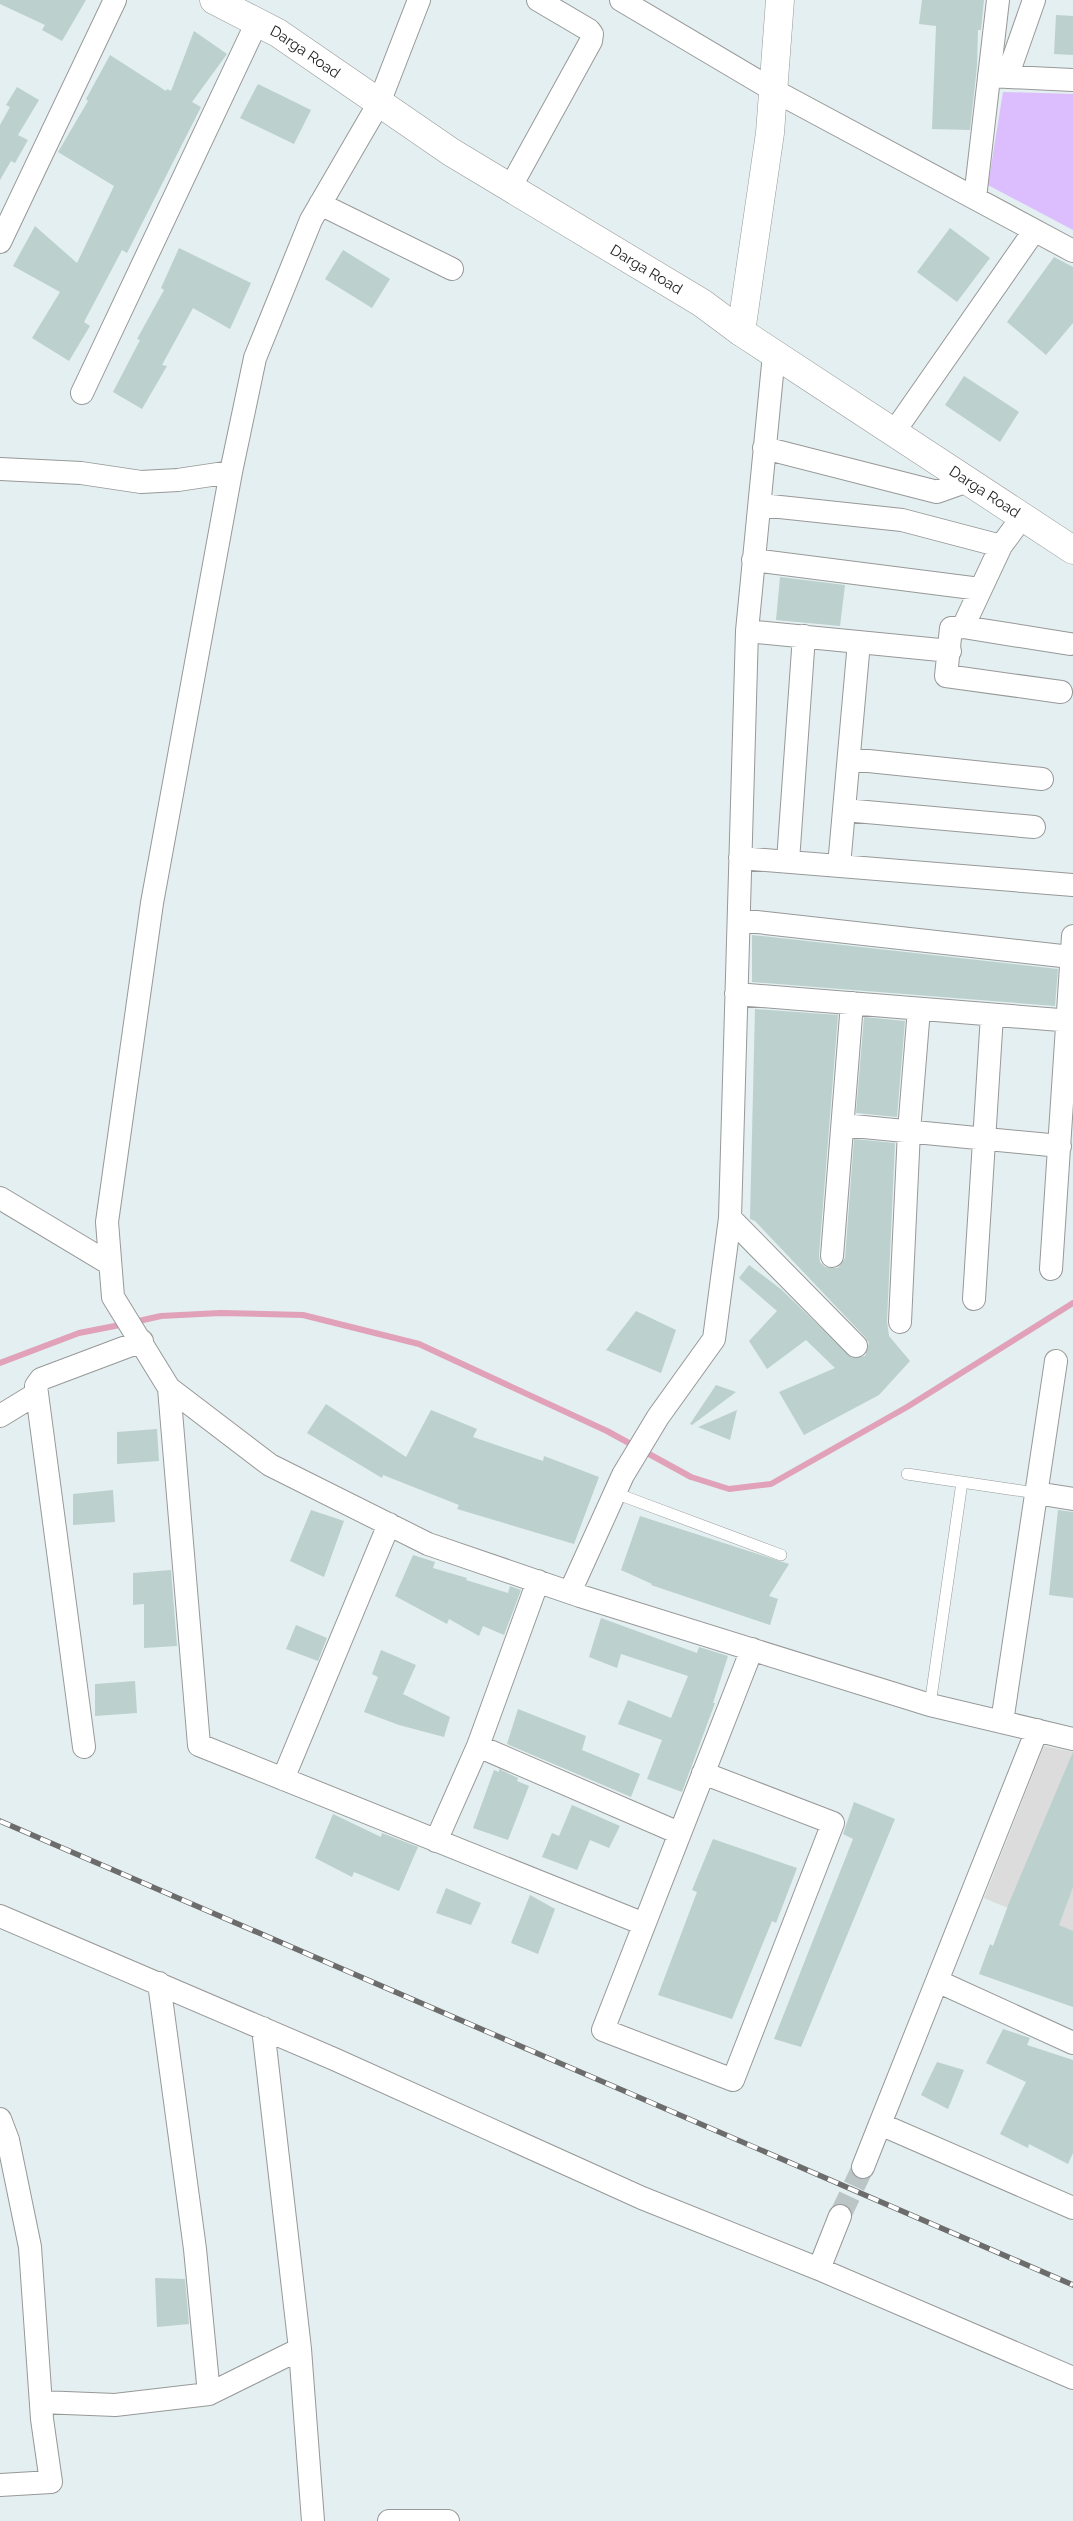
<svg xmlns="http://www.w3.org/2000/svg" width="1073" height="2521" viewBox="0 0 1073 2521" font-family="Raleway,sans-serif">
<rect width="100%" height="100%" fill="#e3eff0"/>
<path fill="#dbdcdb" d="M1044 1746 1073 1752V1935L984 1898Z"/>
<path fill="#dcbdfd" d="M1003 92 1073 94V230L988 185Z"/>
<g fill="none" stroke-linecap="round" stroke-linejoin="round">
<path stroke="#e0a1b9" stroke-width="6" d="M134 1322 161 1316 220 1313 303 1315 419 1344 607 1431 691 1477 729 1489 771 1484 907 1407 1073 1303
M0 1363 79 1333 125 1324"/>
</g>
<path fill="#bcd0cd" d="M0 0H86L62 41 42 30 45 25 0 4Z
M922 0H984L981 30H978L977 66 970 130 932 129 936 26 919 24Z
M1056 15 1073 16V55L1054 54Z
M194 31 227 54 192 102 201 107 127 253 122 250 84 322 90 326 69 361 32 338 60 292 13 266 35 226 77 263 114 186 58 152 88 101 86 99 110 55 166 91 167 89 171 91Z
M258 84 311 110 294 144 240 118Z
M17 87 39 100 18 135 28 140 15 163 11 161 0 180V125L10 107 6 105Z
M950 228 990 258 957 302 917 272Z
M179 248 251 283 230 329 193 308 162 365 167 366 142 409 113 392 140 340 137 339 164 290 161 288Z
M343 250 390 279 372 308 325 279Z
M1054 257 1073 267V323L1046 355 1007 322Z
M964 376 1019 412 1000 442 945 405Z
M780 577 845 585 840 626 776 620Z
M752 935 1058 969 1055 1006 752 982Z
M755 1009 838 1015 819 1255 820 1262 825 1267 838 1268 845 1258 854 1139 895 1143 887 1321 889 1336 910 1361 879 1395 804 1435 779 1392 835 1368 806 1340 767 1369 749 1341 777 1311 739 1278 749 1265 782 1290 852 1358 865 1356 869 1343 865 1337 755 1221 750 1219Z
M864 1017 905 1021 897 1117 856 1113Z
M636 1311 676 1330 661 1373 606 1350Z
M716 1385 736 1392 692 1425 690 1424Z
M326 1404 406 1457 431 1410 477 1429 473 1437 543 1461 544 1456 599 1477 574 1544 457 1509 459 1505 383 1475 382 1478 307 1433Z
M737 1410 730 1440 698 1427Z
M157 1429 159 1461 117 1464V1432Z
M113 1490 115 1522 73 1525V1494Z
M311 1510 344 1521 324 1577 290 1561Z
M1058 1510 1073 1512V1598L1049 1595Z
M640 1516 789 1564 769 1596 778 1599 770 1625 651 1585 652 1584 621 1570Z
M413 1555 435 1562 433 1568 467 1578 466 1580 508 1593 510 1586 521 1590 504 1635 483 1626 479 1636 449 1619 447 1624 395 1596Z
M171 1570 177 1646 144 1648V1604L133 1605V1573Z
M601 1618 697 1653 699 1647 728 1656 713 1703H715L682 1792 647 1779 662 1740 618 1724 628 1700 671 1718 688 1676 621 1654 617 1668 589 1657Z
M296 1625 327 1638 318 1661 286 1649Z
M381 1650 416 1665 403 1694 450 1717 444 1737 399 1725 364 1712 378 1677 372 1674Z
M135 1681 137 1713 95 1716V1684Z
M518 1709 586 1736 582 1750 640 1774 631 1797 507 1744Z
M1073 1752V1887L1059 1925 1073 1931V2007L979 1974 990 1944 993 1946 1009 1903Z
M499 1769 518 1778 517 1781 529 1786 508 1840 473 1828 494 1770 499 1772Z
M854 1802 895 1819 801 2047 774 2039 853 1839 843 1834Z
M572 1805 620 1826 609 1848 590 1840 577 1870 542 1857 552 1833 559 1836Z
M333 1814 381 1837 382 1833 418 1847 399 1891 354 1872 352 1877 315 1858Z
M713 1839 797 1868 776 1923 772 1921 732 2019 658 1995 697 1892 692 1890Z
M446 1888 481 1903 471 1925 436 1913Z
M530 1895 555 1909 538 1954 511 1943Z
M1003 2029 1030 2038 1027 2045 1073 2060V2153L1068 2164 1029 2144 1028 2148 1000 2134 1026 2082 986 2063Z
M937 2062 964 2070 948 2109 921 2095Z
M155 2278 185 2279 189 2324 157 2327Z"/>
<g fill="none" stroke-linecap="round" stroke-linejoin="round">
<path stroke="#bcc5c6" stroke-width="22" stroke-dasharray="22 11" stroke-linecap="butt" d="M840 2216 863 2167"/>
<g stroke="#989898" stroke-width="12">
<path id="service" d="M907 1474 1036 1493
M615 1493 781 1555
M930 1705 962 1482"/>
</g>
<g stroke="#989898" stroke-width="24">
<path id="minor" d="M419 0 379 103 311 220 255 358 231 472 152 903 107 1222 113 1297 169 1388 270 1465 428 1544 580 1596 930 1705 1073 1739
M621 0 773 90 1073 251
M989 76 1073 80
M1007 77 1034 0
M510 188 591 41 592 34 589 30 538 0
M975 198 998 0
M320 204 452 269
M0 242 115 0
M82 393 257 22
M894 432 1034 231
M764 448 937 492 968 481
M0 469 81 473 141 482 178 480 231 472
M761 505 902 520 1001 546
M753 560 980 589
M963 627 1001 546 1023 516
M747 631 950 651
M1061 692 946 676 951 628 963 627 1070 644
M849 759 1042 779
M844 810 1034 827
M740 858 1073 885
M788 861 804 636
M839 866 859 642
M739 920 1071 957
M736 994 1073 1021
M843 1125 1060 1146
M0 1198 110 1264
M730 1218 856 1346
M832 1256 852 1003
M1051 1269 1073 936
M974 1299 992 1015
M900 1322 909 1131 919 1009
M169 1388 199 1745 644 1924
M0 1416 36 1394
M1036 1493 1073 1499
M570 1592 623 1475 658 1417 714 1339 730 1218 747 631 774 354
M1002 1722 1056 1361
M1037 1730 880 2124 1073 2208
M478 1746 679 1833
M84 1747 36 1386 41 1379 142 1341
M703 1773 833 1823 733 2080 603 2030 752 1649
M283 1779 389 1524
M436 1841 478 1746 538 1581
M0 1916 334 2059 642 2198 819 2269 1073 2378
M937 1981 1073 2043
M159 1983 195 2249 209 2394
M263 2028 300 2349 313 2521
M0 2119 8 2140 30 2247 42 2419 51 2482 0 2485
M863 2167 880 2124
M819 2269 840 2216
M41 2402 115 2405 209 2394 300 2349
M389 2521H448"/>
</g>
<g stroke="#989898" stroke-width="29">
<g id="tertiary">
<path id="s1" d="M214 0 278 33 451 152 702 303 741 332 1073 550"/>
<path d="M741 332 770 133 780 0"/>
</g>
</g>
<use href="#service" stroke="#fff" stroke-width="11"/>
<use href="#minor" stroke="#fff" stroke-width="22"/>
<use href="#tertiary" stroke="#fff" stroke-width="28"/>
<g stroke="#6c6c6c" stroke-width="5.5">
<path id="rail" d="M0 1821 1073 2285"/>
</g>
<use href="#rail" stroke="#fff" stroke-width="4" stroke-dasharray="11" stroke-linecap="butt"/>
</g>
<g text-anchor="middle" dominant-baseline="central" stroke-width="4.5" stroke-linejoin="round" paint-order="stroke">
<g font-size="15" fill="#1e1e1e" stroke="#fff">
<text stroke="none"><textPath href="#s1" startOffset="105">Darga Road</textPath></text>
<text stroke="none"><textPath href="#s1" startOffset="510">Darga Road</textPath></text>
<text stroke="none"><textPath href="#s1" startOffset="915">Darga Road</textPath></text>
</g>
</g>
</svg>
